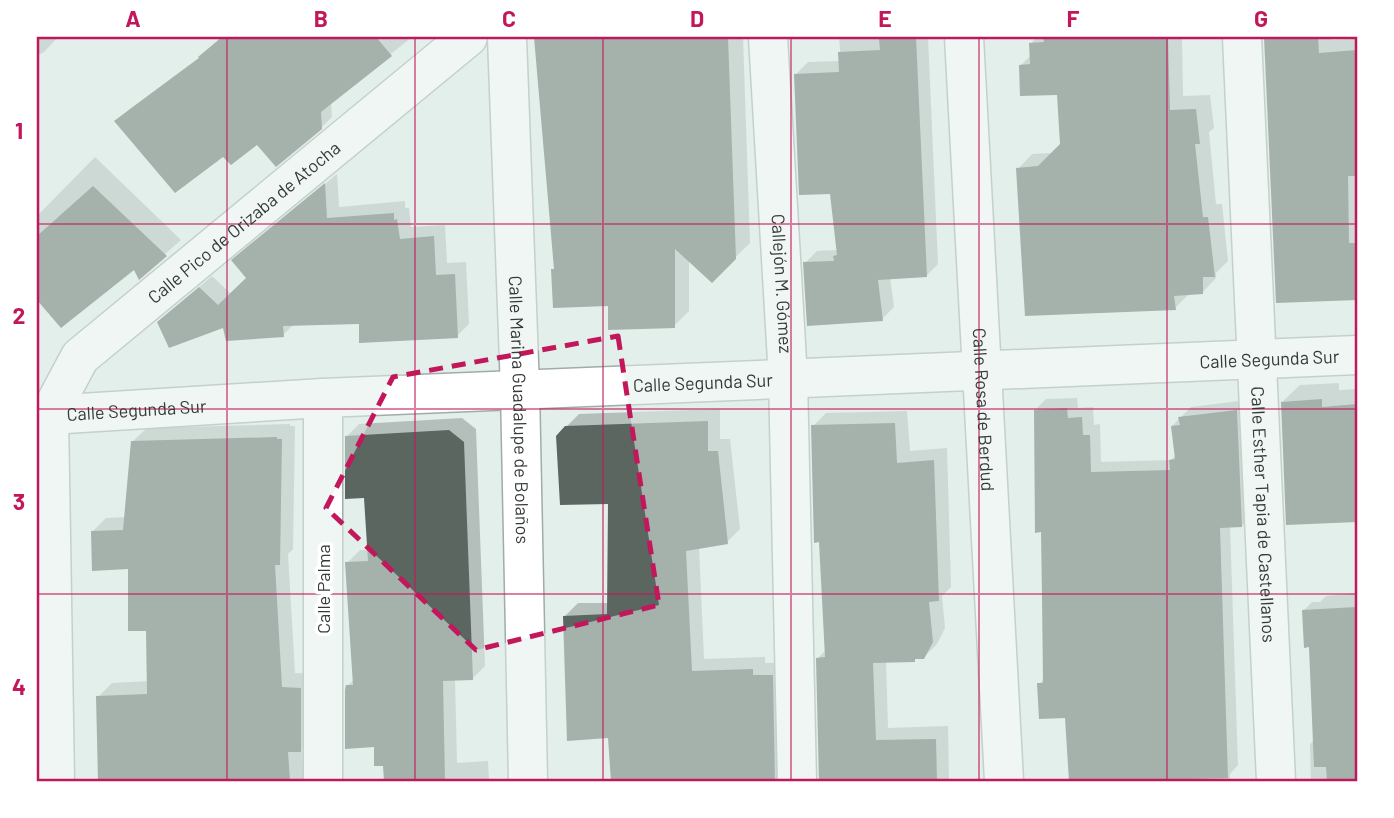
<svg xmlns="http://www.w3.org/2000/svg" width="1394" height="818" viewBox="0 0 1394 818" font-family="Barlow,sans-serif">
<rect width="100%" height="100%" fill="#e2efea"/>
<path fill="#0003" d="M37 37H58L44 52 37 56Z
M222 37H412L331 102 332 117 321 128 257 143 223 154 117 121 127 111 200 57Z
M536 37H743L750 243 712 280 689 259V311L674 326 609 304 553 270 555 267Z
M839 37H928L938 264 926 276 890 278 894 307 882 319 805 263 817 251 838 250 832 192 796 74 808 62 841 61Z
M1037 37H1182L1183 96 1210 95 1214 128 1209 132 1216 204H1222L1228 261 1216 273V278L1202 293 1189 294 1175 308 1018 169 1032 154 1054 153 1062 145 1058 93 1021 65 1031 55 1030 44Z
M1266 37H1332V40L1357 39V299L1278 301Z
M95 157 181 240 139 277 135 268 61 325 37 297V216Z
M337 174 339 207 405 201V208H409L411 227 445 225 447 263 466 262 469 324 457 336 360 323 294 324 283 335 224 326 159 322 212 276 231 294 248 278 246 249Z
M1339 383V390L1357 389V520L1288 523 1282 402 1300 385Z
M1077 398 1078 408 1093 407 1094 425 1100 424 1101 462 1171 460 1176 455 1172 426 1191 407 1247 400 1253 515 1242 526H1230L1238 765 1230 774V781H1071L1067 716 1039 684 1045 678 1043 531 1035 410 1046 399Z
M720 409V439H730L740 529 727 542 699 547 704 659 765 657V663H785L792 781H613L609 736 565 616 578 603H609V502L566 427 579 414Z
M907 411 910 451 947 448 951 587 942 596 945 628 937 644 924 657H917L914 660 886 661 888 728 948 726 949 781H821L818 658 826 650 813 426 826 413Z
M462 418 476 429 485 666 472 679H455L457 763 488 761 489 781H385V764L347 686 355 679 347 563 360 550H369L366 496 347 436 359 424Z
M290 424V426H295L293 549 288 554 295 673 314 674V736L302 748 304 781H100L98 697 112 683 149 681 148 629 130 567 92 532 106 518 126 517 132 442 147 428Z
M1357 593V781H1311L1310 744 1315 739 1310 646 1303 611 1312 602H1320L1326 596Z"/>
<path fill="#5b6661" d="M222 37H376L392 56 321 112 322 129 276 167 257 145 231 165 223 157 175 193 114 121 199 58 198 57Z
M534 37H728L736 259 712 283 675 249V328L608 330V306L553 308 551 269H554Z
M916 37 927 277 878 280 883 321 807 326 803 262 834 261 833 256 837 255 830 194 799 195 794 74 839 72 838 52 880 50 879 39Z
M1043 37H1168L1170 110 1196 109 1200 144H1195L1203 217H1208L1215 277H1203V294L1174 296 1176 310 1025 316 1016 168 1038 166 1060 144 1057 95 1020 96 1019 65 1030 64 1029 43 1044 42Z
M1264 37H1318L1319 53 1357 50V176H1348L1349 243H1357V300L1276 303Z
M325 183 327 218 394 213V220L397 219 400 239 434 236 436 275 455 274 458 338 359 343V324L283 326 284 337 226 341 223 328 169 348 157 322 199 287 218 305 246 278 231 260Z
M93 186 167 256 139 280 134 270 61 328 37 300V236Z
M1322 399V407L1357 404V522L1286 525 1281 402Z
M1067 408 1068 418 1082 417 1083 435H1090L1091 472 1170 470 1169 460 1175 459 1171 426 1180 425 1178 417 1237 410 1242 527 1220 528 1228 778 1192 779V781H1069L1065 718 1039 719 1037 683H1043L1042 596 1041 532 1035 533 1034 410Z
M708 421V451H718L728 544 686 551 692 671 753 669V675H773L775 781H611L608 738 567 741 563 616 607 614 608 504 560 505 556 436 565 426Z
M895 423 897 463 934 460 939 601 929 602 933 642 924 659H915V662L873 663 876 740 936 739 937 781H819L816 658 825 657 819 542 814 543 811 425Z
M449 430 464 442 473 680 443 681 445 781H384L383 766H374V747L345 749V690L346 685H353L345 562 368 561 364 498 345 499V436Z
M277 437V439H282L280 565H275L282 687 301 688V752H288L290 781H98L96 696 147 694 146 631H128V569L92 571 91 531 123 530 131 441Z
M1357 607V781H1327L1326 767H1314L1309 647 1304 648 1302 610Z"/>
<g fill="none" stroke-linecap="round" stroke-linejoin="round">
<g stroke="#a0aca7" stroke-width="41">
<g id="minor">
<path id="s1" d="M507 37 520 389 528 781"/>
<path id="s2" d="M768 37 788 378 797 781"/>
<path id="s3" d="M964 37 1004 781"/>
<path id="s4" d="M1242 37 1276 781"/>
<path id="s5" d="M37 418 49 415 323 398 1357 355"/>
<path id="s6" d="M55 781 49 415 80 357 468 37"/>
<path d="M323 781V398"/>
</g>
</g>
<use href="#minor" stroke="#fff" stroke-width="38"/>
</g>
<path d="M0 0H1394V818H0ZM618 336 659 605 476 650 326 508 393 377Z" fill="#e2efea" fill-opacity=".55" fill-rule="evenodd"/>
<path fill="none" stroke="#c2185b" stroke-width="5" stroke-dasharray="14 9" stroke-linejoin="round" d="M618 336 659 605 476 650 326 508 393 377Z"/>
<path fill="none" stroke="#c2185b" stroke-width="2" stroke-opacity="0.55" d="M227 37V781M415 37V781M603 37V781M791 37V781M979 37V781M1167 37V781M37 224H1357M37 409H1357M37 594H1357"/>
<g text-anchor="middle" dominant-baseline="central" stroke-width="7" stroke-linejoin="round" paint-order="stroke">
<g font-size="18" fill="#353a38" stroke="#fff">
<text stroke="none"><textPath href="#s6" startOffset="644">Calle Pico de Orizaba de Atocha</textPath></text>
<text stroke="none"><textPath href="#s2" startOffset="247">Callejón M. Gómez</textPath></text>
<text stroke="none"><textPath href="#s5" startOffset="1234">Calle Segunda Sur</textPath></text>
<text stroke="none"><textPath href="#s5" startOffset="667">Calle Segunda Sur</textPath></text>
<text stroke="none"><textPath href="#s5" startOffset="100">Calle Segunda Sur</textPath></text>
<text stroke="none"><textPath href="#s1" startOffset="373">Calle Marina Guadalupe de Bolaños</textPath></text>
<text stroke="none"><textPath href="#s3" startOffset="373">Calle Rosa de Berdud</textPath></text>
<text stroke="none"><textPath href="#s4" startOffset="478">Calle Esther Tapia de Castellanos</textPath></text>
<text transform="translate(323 589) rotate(-90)">Calle Palma</text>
</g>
</g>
<rect width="1394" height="818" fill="none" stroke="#ffffff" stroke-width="77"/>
<rect x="38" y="38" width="1318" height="742" fill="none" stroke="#c2185b" stroke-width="2.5"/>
<g font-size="23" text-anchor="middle" font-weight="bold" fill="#c2185b">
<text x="133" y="27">A</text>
<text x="321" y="27">B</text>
<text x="509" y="27">C</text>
<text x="697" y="27">D</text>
<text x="885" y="27">E</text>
<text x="1073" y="27">F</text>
<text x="1261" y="27">G</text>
<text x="19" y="139">1</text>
<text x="19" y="324">2</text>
<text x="19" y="510">3</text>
<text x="19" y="695">4</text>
</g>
</svg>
